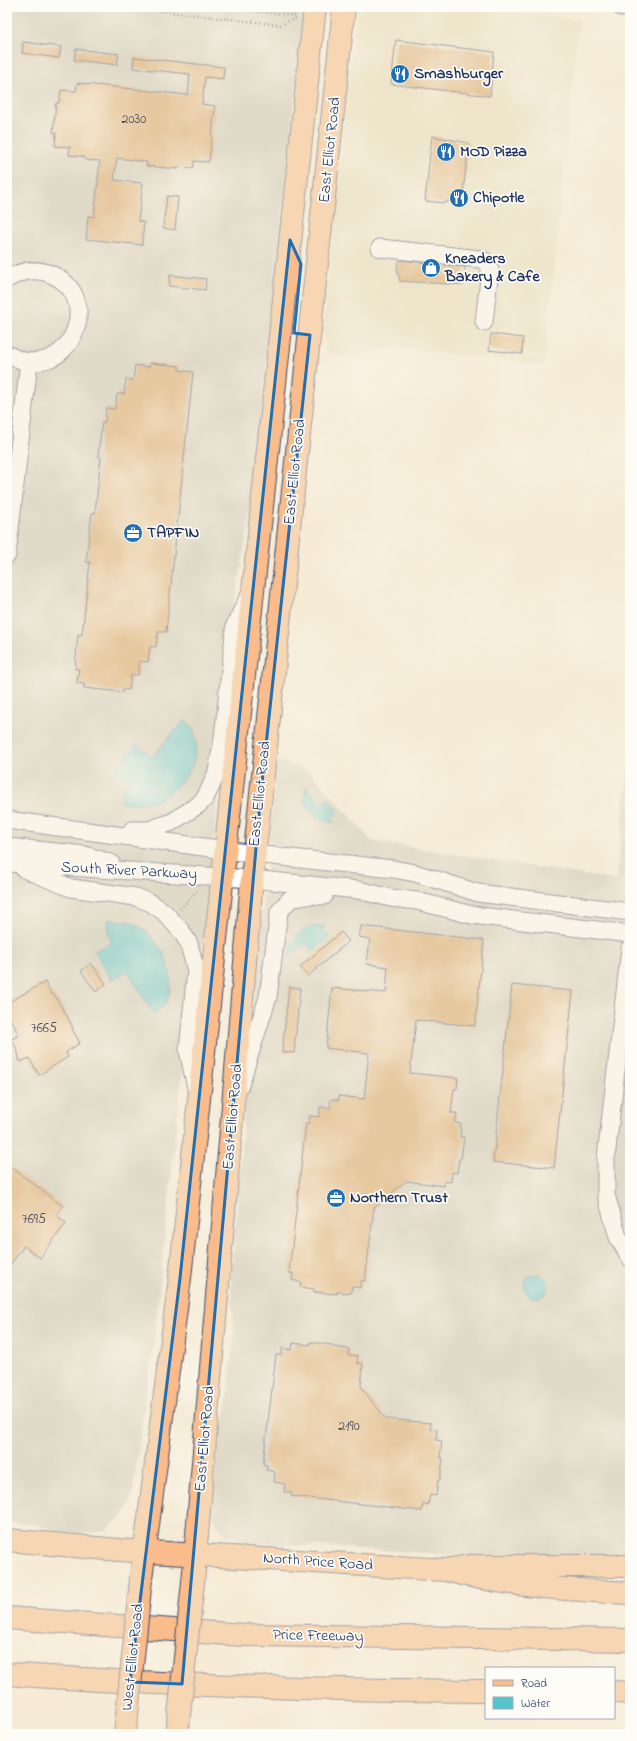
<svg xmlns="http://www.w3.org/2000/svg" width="637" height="1741" viewBox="0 0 637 1741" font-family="'Indie Flower',sans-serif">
<rect width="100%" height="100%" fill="#fdfcf7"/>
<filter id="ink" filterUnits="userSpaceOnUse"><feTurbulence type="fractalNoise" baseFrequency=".025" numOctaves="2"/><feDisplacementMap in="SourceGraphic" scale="8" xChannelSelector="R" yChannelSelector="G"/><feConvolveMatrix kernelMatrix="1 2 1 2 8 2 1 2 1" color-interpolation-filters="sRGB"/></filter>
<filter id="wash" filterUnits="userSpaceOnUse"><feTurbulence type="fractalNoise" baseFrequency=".012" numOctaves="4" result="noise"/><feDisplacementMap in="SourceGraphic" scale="16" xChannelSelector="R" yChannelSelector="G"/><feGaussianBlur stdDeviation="0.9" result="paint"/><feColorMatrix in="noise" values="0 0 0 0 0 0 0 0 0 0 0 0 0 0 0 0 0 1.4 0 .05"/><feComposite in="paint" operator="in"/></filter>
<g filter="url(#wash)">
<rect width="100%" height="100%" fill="#f5ebd6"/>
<path fill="#e4dbba" d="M356 7H470L579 20 544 365 394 347 358 357 326 353 323 322Z"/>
<path fill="#c6c5b8" d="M7 7H270L304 11 250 518 231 623 217 750 219 792 203 946 191 988 158 1304 133 1491 129 1506 120 1519 106 1530 96 1533 66 1534 34 1524 7 1522Z
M630 757V1559L493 1562 428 1553 248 1542 225 1535 212 1518 215 1459 227 1406 234 1331 231 1283 251 1021 277 760 309 771 372 841 616 880Z"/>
<path fill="#56c3cd" stroke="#387996" d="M185 720C188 723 192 728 194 732 204 761 179 793 152 801 142 804 132 803 121 802L123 789 130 781 115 769 137 744 152 757Z
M306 786 321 805 328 799 338 812 332 818 334 822 320 821 305 802Z
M109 919C119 920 131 921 139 926 160 941 173 964 170 989 169 994 167 1003 163 1007 161 1009 156 1011 153 1013L128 971 111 980 95 951 112 942 108 933Z
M309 926 325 927 322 929 329 937 313 951 306 943 289 957 290 942Z
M524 1286a12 12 0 1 1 24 0a12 12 0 1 1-24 0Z"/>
<g id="blocks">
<path fill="#d49f5f" d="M396 40 494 52 490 96 391 84Z
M23 42 61 47 59 58 22 53Z
M76 49 119 54 117 65 74 60Z
M134 57 224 67 223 79 205 77 202 104 215 106 209 162 194 161 193 168 178 167V169L146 166 147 162 117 158 114 180 143 183 138 221 144 222 142 245 86 239 88 216 94 217 100 161 85 160V157L69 155 70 147 55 146 56 133 53 132 56 103H59L61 90 76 91 77 83 188 95 190 74 133 68Z
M432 136 469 143 462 202 447 201 446 203 425 201Z
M167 196 178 197 175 230 163 228Z
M401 260 465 267 463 285 400 281 397 270 398 263Z
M170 275 206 279 205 290 169 286Z
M491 334 523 338 522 354 489 350Z
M150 363 179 366V370L193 372 166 632H158L156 647 150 646 148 662 140 661 138 675H131L129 690 123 689V692L84 688V684L77 683 79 669H75L78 634 82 635 90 562H86L92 513H95L101 457 98 456 102 422H105L106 408 115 409 117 394H124L126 379 133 380 135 365 149 367Z
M361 926 484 940 475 1026 416 1020 410 1073 458 1078 457 1089H454L451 1113H457L455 1123 461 1124 460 1137H464L461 1159H459L457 1173 452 1172 451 1182 444 1181V1186L406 1181 374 1208 365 1281H361L360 1288 352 1286 351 1293 337 1292V1294L314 1292V1289L300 1287 301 1282 292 1280 293 1273H289L306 1123H309L310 1116 319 1117 320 1107 330 1108 331 1099 339 1100V1096L364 1099 369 1053 326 1048 332 988 386 993 388 967 367 964 370 939 359 937Z
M341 932 349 941 308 976 300 967Z
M91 963 106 984 96 992 81 971Z
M45 982 52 995 54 994 67 1016 73 1028 72 1029 80 1043 66 1052 68 1057 39 1075 29 1058 20 1062 17 1049 11 1039 19 1035 7 1013V1007L11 1005 9 1002Z
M512 985 573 991 554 1168 493 1162Z
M289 987 300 988 294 1053 282 1052Z
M7 1164 63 1206 56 1215 66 1223 40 1258 24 1246 7 1269Z
M310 1342 332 1345V1347L349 1349 348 1355 358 1356 357 1363 363 1364 361 1387 386 1419 431 1423 430 1429 437 1430 436 1440 442 1441 440 1458H443L440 1480H438L436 1496 430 1495 428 1505 423 1504 422 1511 291 1496 292 1492H284L285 1484 274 1482 275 1472 266 1470 267 1465 263 1464 276 1355H282V1348L292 1350 293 1343 310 1345Z"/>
</g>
</g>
<g filter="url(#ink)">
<use href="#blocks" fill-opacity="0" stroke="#3c4b70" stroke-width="1"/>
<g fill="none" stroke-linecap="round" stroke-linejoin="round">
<g stroke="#3c4b70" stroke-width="19">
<path id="minor" d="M621 7 630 8
M380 248 480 259C486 261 489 263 490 270L484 322
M7 279C20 271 33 268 48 273 109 295 68 389 7 354
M7 555 29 362
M7 820 254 854 393 869 415 873 478 893 630 912
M132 830H149L172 822 198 805 205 798 211 786 217 772 223 738 235 625 249 596
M7 847 85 855 111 863
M7 863 252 879 358 890 391 898 417 901 472 915 630 934
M24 869 71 888 136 897 151 903 164 912 182 932 189 944 196 971 188 1050 196 1088
M630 948 606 1158V1195L618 1237 630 1258
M240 1085 268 997 279 912 290 899 312 895 324 896"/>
</g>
<g stroke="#3c4b70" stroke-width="24">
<path id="major" d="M7 1540 119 1550 445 1570 469 1566H630
M141 1579 180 1278 315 7
M193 1582 252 879 344 7"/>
</g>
<g stroke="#3c4b70" stroke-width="24">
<path id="highway" d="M445 1570C504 1586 569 1590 630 1593
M7 1618 243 1635 630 1640
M7 1674C167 1686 326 1690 486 1691
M614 1692 630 1693"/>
</g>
<path stroke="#3c4b70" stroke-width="2.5" stroke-dasharray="1 3" stroke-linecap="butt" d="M129 7 280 25 296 18
M222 7 297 16
M180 909 197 891"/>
<use href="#minor" stroke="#fff" stroke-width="17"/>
<use href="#major" stroke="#f9bc8a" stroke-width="22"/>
<use href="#highway" stroke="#f9bc8a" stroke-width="22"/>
<g stroke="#3c4b70" stroke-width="24" stroke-linecap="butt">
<path id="major-bridge" d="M125 1734 141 1579
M177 1734 193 1582"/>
</g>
<use href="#major-bridge" stroke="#f9bc8a" stroke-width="22"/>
</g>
</g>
<path d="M0 0H637V1741H0ZM290 240 301 264 294 333 310 335 261 792 182 1684 130 1682 180 1278Z" fill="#f5ebd6" fill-opacity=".55" fill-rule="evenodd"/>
<path fill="none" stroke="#1f6fb2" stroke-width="3" stroke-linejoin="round" d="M290 240 301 264 294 333 310 335 261 792 182 1684 130 1682 180 1278Z"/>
<defs>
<g id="restaurant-disc" transform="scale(1)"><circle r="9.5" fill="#1f6fb2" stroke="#fdfcf7"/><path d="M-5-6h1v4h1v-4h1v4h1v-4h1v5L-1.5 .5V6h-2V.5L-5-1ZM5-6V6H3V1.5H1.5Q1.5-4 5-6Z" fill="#fff"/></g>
<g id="shop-disc" transform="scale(1)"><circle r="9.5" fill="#1f6fb2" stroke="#fdfcf7"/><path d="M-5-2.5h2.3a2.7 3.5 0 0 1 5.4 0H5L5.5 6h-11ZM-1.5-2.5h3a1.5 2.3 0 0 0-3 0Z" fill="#fff"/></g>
<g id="office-disc" transform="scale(1)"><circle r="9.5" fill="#1f6fb2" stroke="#fdfcf7"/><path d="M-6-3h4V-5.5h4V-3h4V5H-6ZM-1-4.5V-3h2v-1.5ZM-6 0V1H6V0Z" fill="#fff"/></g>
</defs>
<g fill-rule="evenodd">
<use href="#restaurant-disc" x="400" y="74"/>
<use href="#restaurant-disc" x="446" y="152"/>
<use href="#restaurant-disc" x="459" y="198"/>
<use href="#shop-disc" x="431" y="268"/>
<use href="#office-disc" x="133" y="533"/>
<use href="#office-disc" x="336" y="1198"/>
</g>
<g text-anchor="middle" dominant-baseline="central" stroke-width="3.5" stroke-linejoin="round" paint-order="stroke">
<g font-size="14" fill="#494b5e">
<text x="134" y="119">2030</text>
<text x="44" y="1028">7665</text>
<text x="34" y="1219">7695</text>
<text x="349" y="1426">2190</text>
</g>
<g font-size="16" font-weight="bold" fill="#1b2f5e" stroke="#fdfcf7" text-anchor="start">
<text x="414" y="74">Smashburger</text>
<text x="460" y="152">MOD Pizza</text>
<text x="473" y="198">Chipotle</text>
<text x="445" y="259">Kneaders<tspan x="445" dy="18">Bakery &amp; Cafe</tspan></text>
<text x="147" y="533">TAPFIN</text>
<text x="350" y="1198">Northern Trust</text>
</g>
<g font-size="16" fill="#1b2f5e" stroke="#fdfcf7">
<text transform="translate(330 150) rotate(-84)">East Elliot Road</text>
<text transform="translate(295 472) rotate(-84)">East Elliot Road</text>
<text transform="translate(260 794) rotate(-84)">East Elliot Road</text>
<text transform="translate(129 871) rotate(3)">South River Parkway</text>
<text transform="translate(233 1117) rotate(-85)">East Elliot Road</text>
<text transform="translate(205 1439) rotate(-85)">East Elliot Road</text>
<text transform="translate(318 1562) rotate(4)">North Price Road</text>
<text transform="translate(318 1636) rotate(1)">Price Freeway</text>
<text transform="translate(133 1657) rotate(-84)">West Elliot Road</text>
</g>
</g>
<rect width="637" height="1741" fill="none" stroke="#fdfcf7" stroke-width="24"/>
<rect x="485" y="1667" width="130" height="52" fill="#fdfcf7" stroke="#a3aaba"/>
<rect x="493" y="1680" width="20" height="6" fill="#f9bc8a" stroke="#a3aaba"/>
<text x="521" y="1687" font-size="12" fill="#1b2f5e">Road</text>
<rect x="493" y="1697" width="20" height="12" fill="#56c3cd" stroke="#a3aaba"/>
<text x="521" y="1707" font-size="12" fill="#1b2f5e">Water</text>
</svg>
